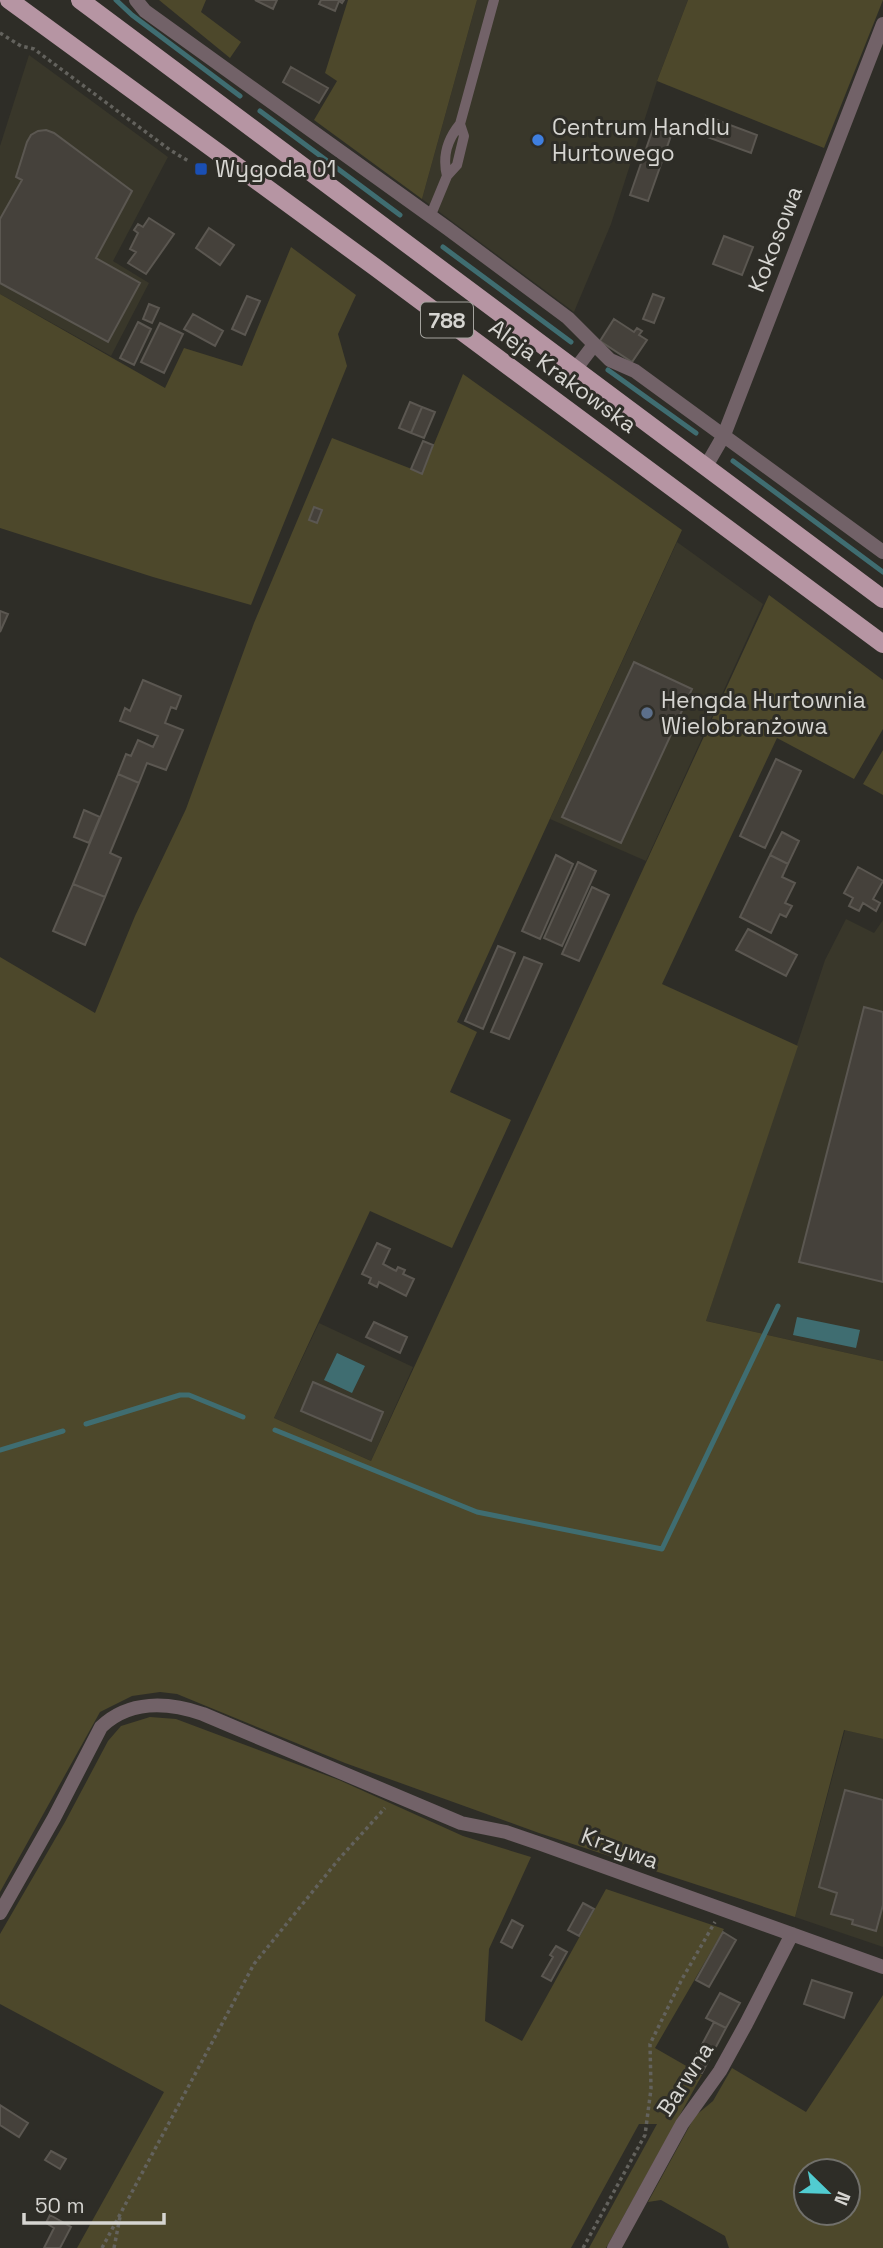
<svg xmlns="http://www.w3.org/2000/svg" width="883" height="2248" viewBox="0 0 883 2248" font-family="'Space Grotesk',sans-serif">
<rect width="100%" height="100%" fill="#2e2d27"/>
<path fill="#39372a" d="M477 0H688L657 81 611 224 574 312 422 199Z
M29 55 168 157 113 261 149 283 111 356 0 294V146Z
M677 542 763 604 646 861 550 819Z
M846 919 874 933 883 920V1361L706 1321 825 960Z
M319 1323 413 1367 371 1461 274 1418Z
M845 1730 883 1739V1947L795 1917Z"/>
<path fill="#4d482b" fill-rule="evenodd" d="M159 0H206L201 12 241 42 230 58Z
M348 0H477L422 199 314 120 337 81 325 73Z
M688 0H883L824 148 657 81Z
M291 247 356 295 338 334 347 366 251 605 153 577 0 528V294L165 388 184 348 242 366Z
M463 374 682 530 457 1022 477 1032 450 1092 511 1120 452 1248 370 1211 274 1418 371 1461 769 595 883 680V729L854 779 777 738 662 984 798 1046 706 1321 883 1361V1739L844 1730 795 1917 539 1833 345 1763 177 1694 160 1692 132 1696 100 1712 0 1892V957L95 1013 135 916 186 809 254 623 332 438 422 473Z
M883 750V795L863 784Z
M150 1717 176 1719 339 1780 463 1836 531 1857 489 1949 485 2021 522 2041 606 1889 724 1929 655 2048 702 2075 606 2248H589L657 2124H639L571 2248H77L164 2092 0 2004V1934L65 1822 108 1741 121 1726Z
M883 1995V2248H729L725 2236 661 2200 648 2202 695 2116 713 2101 732 2068 806 2112ZM806 2171H848V2213H806Z"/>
<path fill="#3f6d71" d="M797 1317 860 1330 856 1348 793 1335Z
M337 1353 365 1366 352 1393 324 1380Z"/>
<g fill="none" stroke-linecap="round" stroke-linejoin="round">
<path stroke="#3f6d71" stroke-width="5" d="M116 0 132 15 240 96
M260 111 400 215
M443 247 571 342
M608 370 696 433
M733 461 883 572
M86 1424 180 1395H189L243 1417
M275 1430 477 1512 662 1549 778 1306
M0 1450 63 1431"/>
</g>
<path fill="#45413b" stroke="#5b5751" stroke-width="2" d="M255 0H277L273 9Z
M321 0H344L342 3 339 1 335 11 319 4Z
M291 67 328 88 319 103 283 82Z
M706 116 757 135 751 153 699 134Z
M655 123 673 130 648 201 630 195Z
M46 130 54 133 132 191 96 258 140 283 108 342 0 283V219L22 180 16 177 27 142 31 135 38 131Z
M149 218 174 234 146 274 128 263 136 252 130 249 138 233 134 230 138 224 143 227Z
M209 228 234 245 220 265 196 248Z
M724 236 753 247 742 275 713 264Z
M653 294 664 298 654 323 643 319Z
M247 296 260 301 245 335 232 329Z
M149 304 159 308 152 323 143 319Z
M193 314 223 331 215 346 184 329Z
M614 319 634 332 637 328 642 331 639 335 647 340 632 362 600 341Z
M138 322 151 329 134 365 120 358Z
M160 323 183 334 164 373 141 362Z
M410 402 422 407 411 433 399 428Z
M422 407 435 412 424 438 411 433Z
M423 441 433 445 422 474 411 469Z
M314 507 322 510 317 523 309 520Z
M0 611 8 614 0 632Z
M634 662 692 689 621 843 562 817Z
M143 680 181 696 176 709 171 707 165 723 183 730 166 770 147 763 139 783 118 774 126 754 131 756 138 740 153 747 158 736 120 721 125 708 130 711Z
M776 759 801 771 765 848 740 836Z
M118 774 139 783 110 853 121 858 105 897 73 884Z
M84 810 100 817 89 843 74 837Z
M782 832 799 841 788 864 770 855Z
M556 855 573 864 540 939 522 931Z
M770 855 788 864 782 877 795 883 785 903 792 906 786 917 780 914 771 933 740 917Z
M578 862 596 871 562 946 544 938Z
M858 867 883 881 873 899 880 903 876 911 863 903 859 911 849 906 853 898 844 893Z
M73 884 105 897 85 945 53 931Z
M592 887 609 895 579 961 562 954Z
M748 929 797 955 786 976 736 950Z
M498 946 515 953 483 1029 465 1021Z
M524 957 542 964 509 1039 491 1032Z
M864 1007 883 1012V1282L799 1262Z
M377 1243 390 1249 383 1264 396 1271 398 1267 405 1270 403 1274 414 1279 406 1296 379 1282 377 1287 369 1283 371 1278 362 1274Z
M374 1322 407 1337 400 1353 366 1337Z
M313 1382 383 1412 371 1441 301 1411Z
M845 1790 883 1800V1905L876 1931 852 1924 853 1920 831 1914 837 1893 819 1887Z
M583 1903 594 1909 579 1936 568 1930Z
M512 1920 523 1926 512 1948 501 1942Z
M723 1932 736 1940 709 1987 696 1980Z
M556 1946 567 1952 551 1981 542 1976 553 1957 550 1955Z
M812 1980 852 1993 844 2018 804 2004Z
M720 1993 740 2003 726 2028 706 2018Z
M714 2022 726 2028 702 2073 690 2067Z
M0 2105 28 2123 19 2137 0 2125Z
M51 2151 66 2159 60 2169 45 2160Z
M50 2215 71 2227 60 2248H44L54 2228 46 2223Z"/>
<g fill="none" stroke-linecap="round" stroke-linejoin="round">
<path stroke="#63625d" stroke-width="3.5" stroke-dasharray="3.5 3.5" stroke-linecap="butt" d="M0 33 21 46 34 49 170 150 190 162
M102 2248 254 1964 339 1859 385 1808
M114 2248 120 2217
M583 2248 645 2135 651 2089 650 2044 682 1979 715 1922"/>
<path stroke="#726268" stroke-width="10" d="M447 176C442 156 447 140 460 124L494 0
M430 217 447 176 457 165 464 136 460 124"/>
<path stroke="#726268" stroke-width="14" d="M136 0 145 11 447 228 568 318 610 360 635 371 883 552
M574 371 593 346
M705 468 724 435 883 24
M0 1913 54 1818 101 1727C129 1700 168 1702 203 1714L461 1823 506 1832 541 1844 883 1967
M614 2248 682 2124 720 2071 746 2024 792 1934"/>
<path stroke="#b695a3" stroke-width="18" d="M9 0 375 267 883 644
M80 0 883 599"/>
</g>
<circle fill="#3f7fe0" stroke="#2e2d27" stroke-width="2.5" cx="538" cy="140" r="7"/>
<rect fill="#1a4fb4" stroke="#2e2d27" stroke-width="2.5" x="194" y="162" width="14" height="14" rx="3.5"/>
<circle fill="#5c6f8a" stroke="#2e2d27" stroke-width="2.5" cx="647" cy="713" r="7"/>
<g text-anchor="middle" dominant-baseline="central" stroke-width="6" stroke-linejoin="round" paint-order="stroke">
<rect fill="#2e2d27" stroke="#a4a39e" stroke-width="2" x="421" y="302.5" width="52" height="35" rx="5"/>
<g font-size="21" font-weight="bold" fill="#d6d5d1">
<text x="447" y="320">788</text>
</g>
<g font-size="23" fill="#d6d5d1" stroke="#2e2d27" text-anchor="start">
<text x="552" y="127">Centrum Handlu<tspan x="552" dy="26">Hurtowego</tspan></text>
<text x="215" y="169">Wygoda 01</text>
<text x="661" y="700">Hengda Hurtownia<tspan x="661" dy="26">Wielobranżowa</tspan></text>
</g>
<g font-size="23" fill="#d6d5d1" stroke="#2e2d27">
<text transform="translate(775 239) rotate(-69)">Kokosowa</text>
<text transform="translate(563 376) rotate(36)">Aleja Krakowska</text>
<text transform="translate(620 1848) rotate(20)">Krzywa</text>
<text transform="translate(685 2079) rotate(-57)">Barwna</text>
</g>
</g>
<g transform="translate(827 2192) rotate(113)"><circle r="33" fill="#2e2d27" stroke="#71706b" stroke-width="2"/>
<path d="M0-5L12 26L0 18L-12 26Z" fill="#51ccd1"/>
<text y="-10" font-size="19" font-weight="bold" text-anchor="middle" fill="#d6d5d1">N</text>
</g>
<path d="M24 2213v10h140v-10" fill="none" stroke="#d6d5d1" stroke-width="3.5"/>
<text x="35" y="2213" font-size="21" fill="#d6d5d1" stroke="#2e2d27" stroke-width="5" paint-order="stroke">50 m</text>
</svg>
